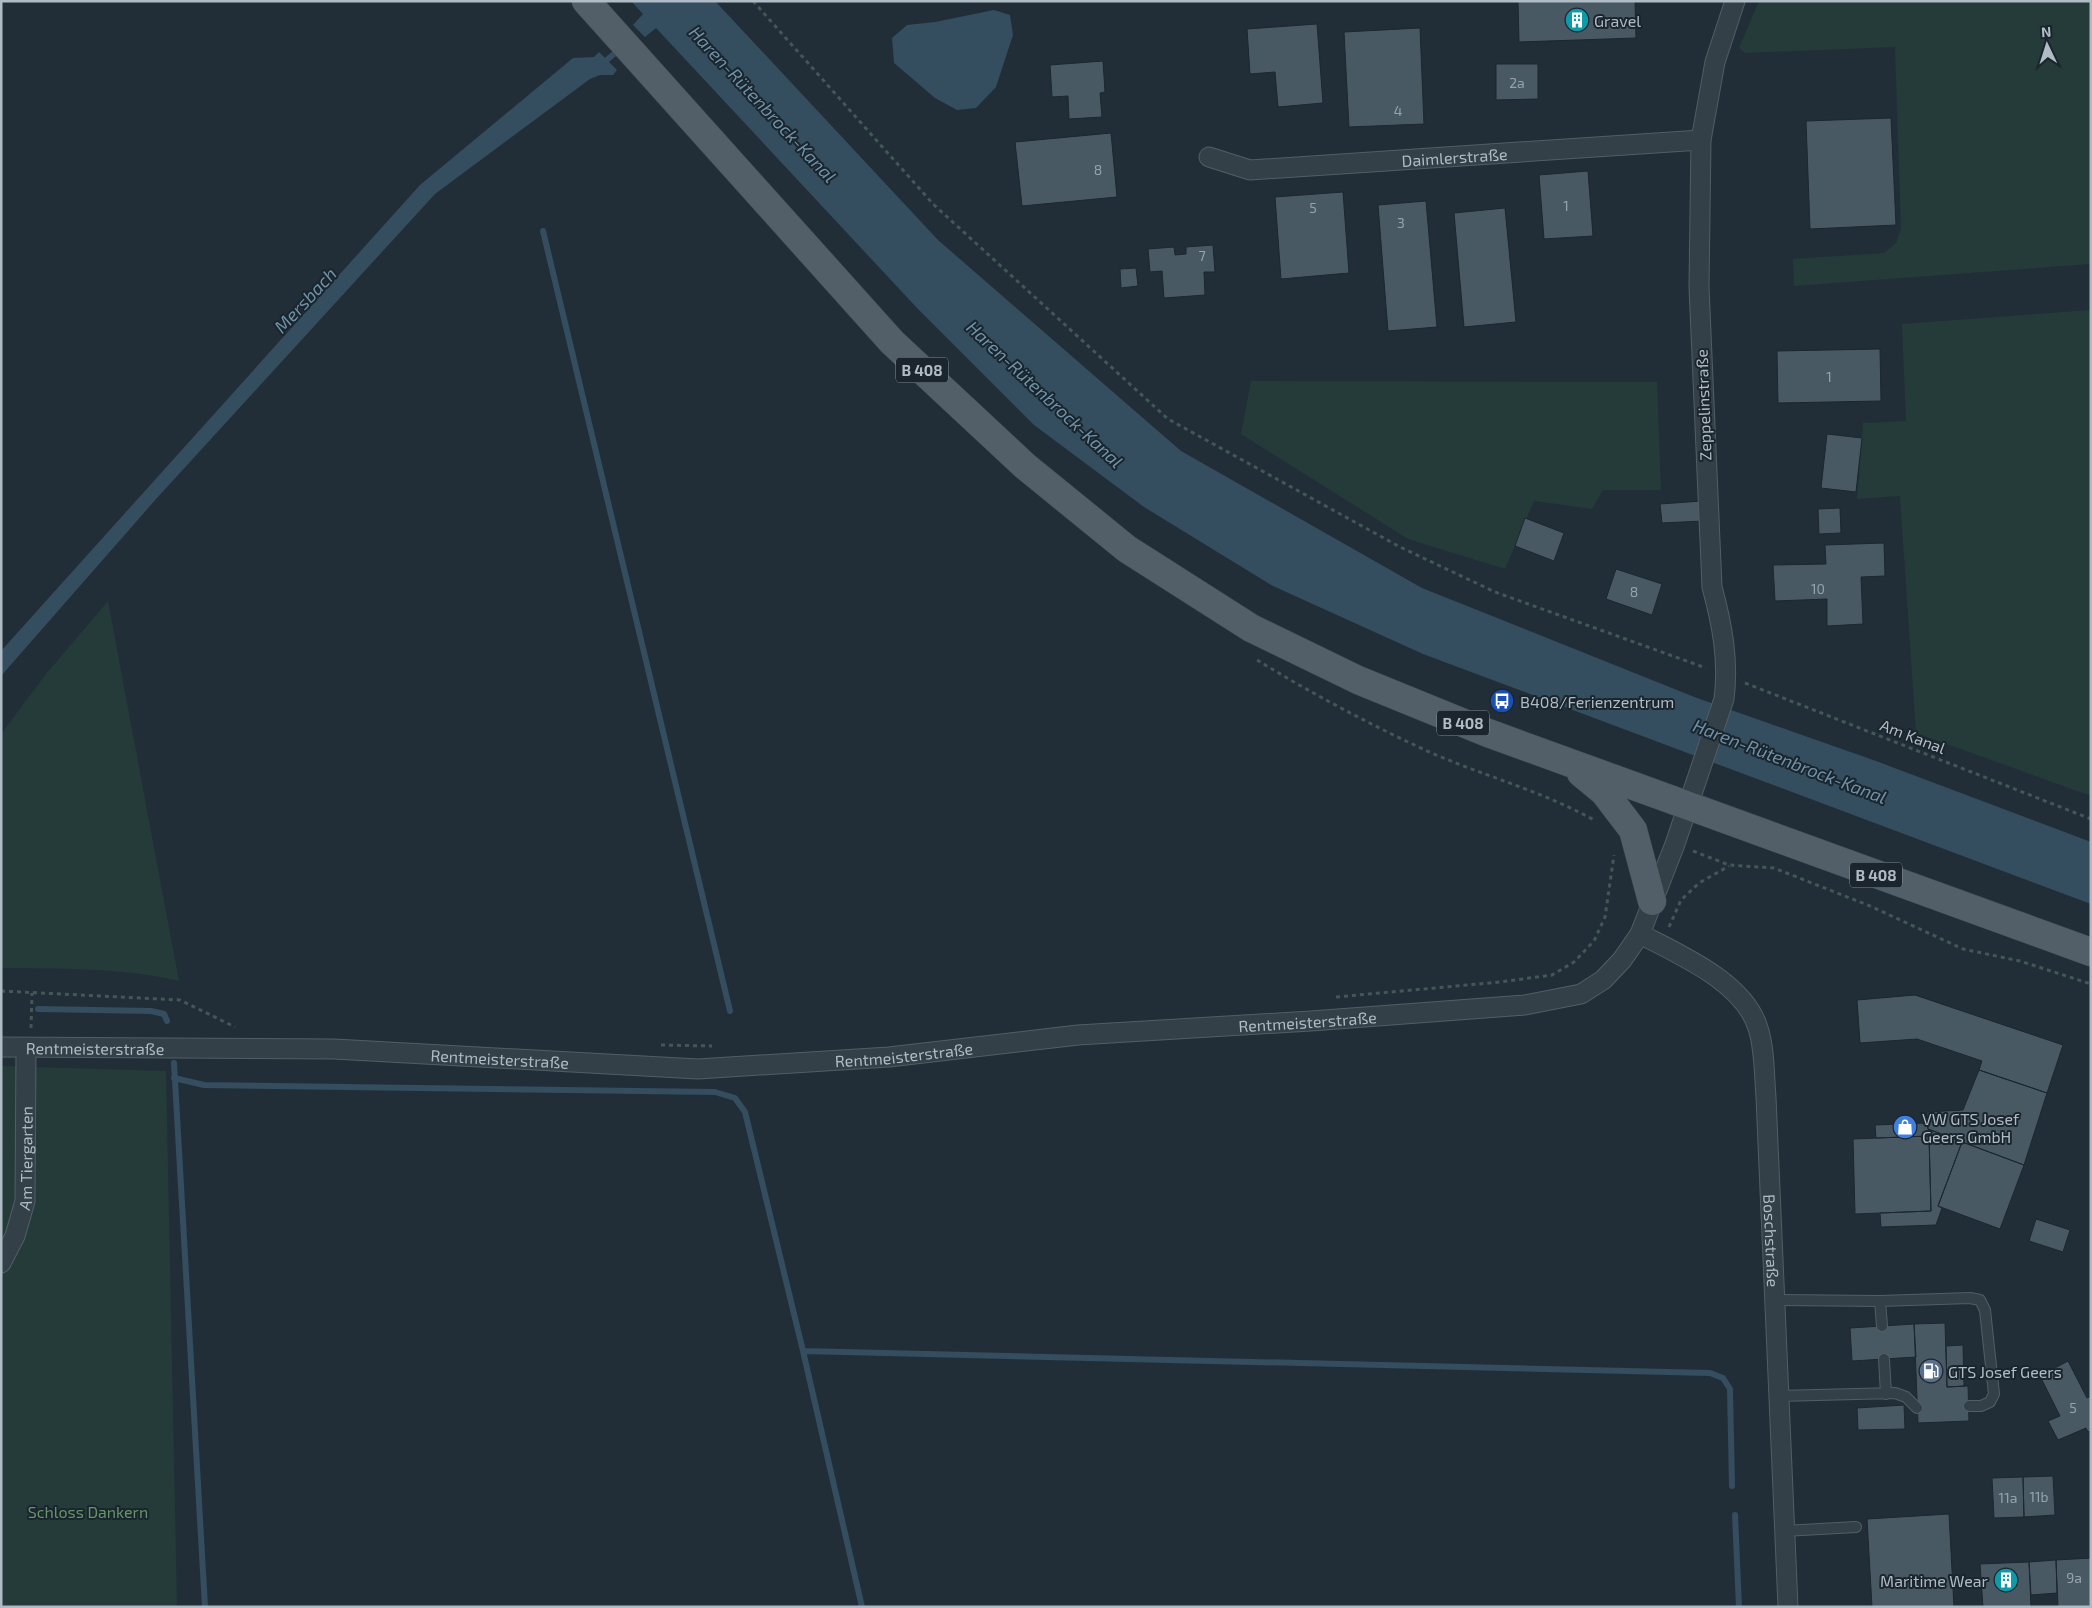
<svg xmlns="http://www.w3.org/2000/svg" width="2092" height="1608" viewBox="0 0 2092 1608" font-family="'Exo 2',sans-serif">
<rect width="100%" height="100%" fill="#212e38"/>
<path fill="#243b39" d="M1759 1H2091V264L1794 286 1793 259 1884 253 1896 243 1901 229 1895 47 1745 53 1739 48Z
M2091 310V796L1916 733 1900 496 1857 499 1863 423 1906 421 1902 324Z
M1251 381 1657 382 1661 490H1603L1592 509 1534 501 1505 569 1408 539 1241 434Z
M108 601 179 981C121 967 60 969 1 968V734L46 674Z
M1 1066 166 1071 177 1607H1Z"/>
<path fill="#344d5f" d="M631 1H715L938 240 1181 451 1422 588 1697 698 1876 761 2091 842V904L1423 654 1273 586 1144 507 1034 425 917 308 656 28 645 37 633 25 643 14Z
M994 10 1010 15 1013 35 996 87 976 108 957 110 935 98 894 63 892 38 907 25 935 22Z
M599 52 617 70 613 75H600L590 79 435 194 157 498 1 676V651L420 185 573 58 594 57Z"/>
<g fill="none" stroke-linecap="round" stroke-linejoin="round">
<path stroke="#344d5f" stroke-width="6" d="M602 64 621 48
M543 231 730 1011
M38 1009 151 1011 164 1014 167 1021
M174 1063 205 1607
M174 1078 204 1085 715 1092 735 1098 745 1112 803 1351 862 1607
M803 1351 1710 1373 1723 1378 1730 1389 1732 1486
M1735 1515 1739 1607"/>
</g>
<path fill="#495964" stroke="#1c272f" d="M1518 1H1635L1636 38 1519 42Z
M1317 24 1323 103 1278 107 1275 72 1250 74 1247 29Z
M1420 28 1424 124 1349 127 1344 32Z
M1103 61 1105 92 1100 93 1102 117 1069 119 1068 96 1052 97 1050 65Z
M1496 64H1538V99L1496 100Z
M1891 118 1896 225 1810 229 1806 121Z
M1111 133 1117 197 1022 206 1015 142Z
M1588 171 1593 236 1544 239 1539 175Z
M1343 192 1349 273 1281 279 1275 197Z
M1426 201 1437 327 1388 331 1378 205Z
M1505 208 1516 322 1464 327 1454 213Z
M1213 245 1215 272H1204L1205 295 1164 298 1162 271 1150 272 1148 249 1174 247 1175 255 1186 254V247Z
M1136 268 1138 286 1121 288 1120 269Z
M1880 349 1881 401 1778 403 1777 351Z
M1827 434 1862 438 1856 492 1821 488Z
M1702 501 1703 521 1662 523 1660 504Z
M1840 508 1841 533 1819 534 1818 509Z
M1525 518 1564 533 1554 561 1515 546Z
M1884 543 1885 576 1861 577 1863 624 1827 626V599L1775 601 1773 565 1826 564 1825 545Z
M1616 569 1662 584 1652 615 1606 599Z
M1915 995 2063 1045 2047 1093 1979 1070 1982 1061 1917 1039 1860 1043 1857 1000Z
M1979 1070 2047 1093 2024 1165 1928 1129 1927 1112 1963 1110Z
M1927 1123 1928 1129 1962 1142 1938 1206 1942 1208 1936 1225 1881 1227 1880 1213 1931 1211 1929 1136 1876 1138 1875 1125Z
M1929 1136 1931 1211 1855 1214 1853 1139Z
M1962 1142 2024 1165 2000 1229 1938 1206Z
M2036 1219 2070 1230 2063 1252 2029 1241Z
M1945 1323 1947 1387 1968 1386 1969 1421 1918 1423 1914 1324Z
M1914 1324 1916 1357 1852 1361 1850 1328Z
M1963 1345 1964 1386 1947 1387 1946 1346Z
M2068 1361 2087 1398 2091 1396V1431L2088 1432 2086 1428 2058 1440 2048 1421 2060 1416 2040 1376Z
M1904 1405 1905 1429 1858 1430 1857 1408Z
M2053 1476 2055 1515 2024 1517 2023 1477Z
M2023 1477 2024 1517 1994 1518 1992 1478Z
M1949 1514 1954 1607H1872L1867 1519Z
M2091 1558V1607H2058L2056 1560Z
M2056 1560 2057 1593 2031 1595 2029 1562Z
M2029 1562 2031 1607H1983L1980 1564Z"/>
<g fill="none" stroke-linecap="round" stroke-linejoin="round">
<g stroke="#525e66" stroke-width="12">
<path id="service" d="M1774 1300 1880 1301 1970 1298 1980 1300 1985 1310 1994 1394 1990 1402 1981 1406H1969
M1880 1301 1882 1326
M1884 1359 1886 1394
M1778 1396 1895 1393 1906 1397 1917 1408
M1784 1531 1856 1527"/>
</g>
<g stroke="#525e66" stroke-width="21">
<g id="minor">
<path id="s1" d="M1209 157 1250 170 1701 140"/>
<path id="s2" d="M1640 934C1680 955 1744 982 1758 1028 1765 1050 1764 1074 1766 1097L1788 1607"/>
<path id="s3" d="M1 1047 334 1049 698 1069 889 1057 1078 1035 1311 1021 1525 1005 1581 994 1603 980 1622 960 1640 934 1675 844 1724 699C1729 660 1722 624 1712 587L1699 287 1701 140 1715 62 1735 1"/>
<path id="s4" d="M1 1263 15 1236 25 1201 26 1048"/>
</g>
</g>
<g stroke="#3e4952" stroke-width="29">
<path id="primary" d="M586 1 892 342 1025 466 1127 549 1251 628 1358 680 1488 733 2091 952
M1581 773 1604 792 1633 830 1652 901"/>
</g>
<path stroke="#425756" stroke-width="3" stroke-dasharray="4 4" stroke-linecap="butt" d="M753 1 933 204 1168 419 1400 547 1495 592 1706 668
M1257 660C1311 693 1367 723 1425 750 1480 775 1540 790 1594 820
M1745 683 2091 819
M1693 851 1729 865 1774 868 1870 906 1963 949 2020 961 2091 984
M1669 927 1681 900 1699 883 1729 866
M1 991 180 1000 235 1027
M1336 997 1500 982 1552 975 1574 962 1594 941 1605 917 1614 855
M31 1028 32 993
M661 1045 712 1046"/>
<use href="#service" stroke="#344048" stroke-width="10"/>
<use href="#minor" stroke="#344048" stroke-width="19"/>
<use href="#primary" stroke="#525f68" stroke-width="28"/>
</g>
<defs>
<g id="building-disc" transform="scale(1.25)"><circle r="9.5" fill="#0f9aa8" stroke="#1a252d"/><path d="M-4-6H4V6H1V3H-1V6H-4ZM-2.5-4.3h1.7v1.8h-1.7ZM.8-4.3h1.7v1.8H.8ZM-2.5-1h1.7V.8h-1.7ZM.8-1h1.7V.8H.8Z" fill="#fff"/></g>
<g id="bus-disc" transform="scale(1.25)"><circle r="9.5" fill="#1a4fb4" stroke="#1a252d"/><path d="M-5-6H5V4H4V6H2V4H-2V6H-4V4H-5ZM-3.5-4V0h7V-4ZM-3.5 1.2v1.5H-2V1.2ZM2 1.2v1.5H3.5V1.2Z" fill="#fff"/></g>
<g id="shop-disc" transform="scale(1.25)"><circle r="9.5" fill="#3f7fe0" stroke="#1a252d"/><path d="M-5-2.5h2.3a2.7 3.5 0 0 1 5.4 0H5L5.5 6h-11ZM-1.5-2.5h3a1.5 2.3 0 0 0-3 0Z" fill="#fff"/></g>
<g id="fuel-disc" transform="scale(1.25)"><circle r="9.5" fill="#5c6f8a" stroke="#1a252d"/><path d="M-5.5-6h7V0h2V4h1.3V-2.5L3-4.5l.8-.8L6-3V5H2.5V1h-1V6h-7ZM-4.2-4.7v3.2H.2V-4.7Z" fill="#fff"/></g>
</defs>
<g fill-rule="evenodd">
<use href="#building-disc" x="1577" y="20"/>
<use href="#bus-disc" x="1502" y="701"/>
<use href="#shop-disc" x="1905" y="1127"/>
<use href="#fuel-disc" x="1931" y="1371"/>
<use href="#building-disc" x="2006" y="1580"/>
</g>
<g text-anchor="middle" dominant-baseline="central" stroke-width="4" stroke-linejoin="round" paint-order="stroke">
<g font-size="14" fill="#96a2ad">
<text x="1517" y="82">2a</text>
<text x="1398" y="110">4</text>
<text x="1098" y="169">8</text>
<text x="1566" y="205">1</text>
<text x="1313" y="207">5</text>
<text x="1401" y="222">3</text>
<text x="1202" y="255">7</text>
<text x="1829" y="376">1</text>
<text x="1818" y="588">10</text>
<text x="1634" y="591">8</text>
<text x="2073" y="1407">5</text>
<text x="2039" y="1496">11b</text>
<text x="2008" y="1497">11a</text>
<text x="2074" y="1577">9a</text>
</g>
<g fill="#1a252d" stroke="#828e97" stroke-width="1">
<rect x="896" y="357.5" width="52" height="25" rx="4"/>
<rect x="1437" y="710.5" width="52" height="25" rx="4"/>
<rect x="1850" y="862.5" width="52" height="25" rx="4"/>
</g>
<g font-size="15" font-weight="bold" fill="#afbbc5">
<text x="922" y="370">B 408</text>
<text x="1463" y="723">B 408</text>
<text x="1876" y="875">B 408</text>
</g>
<g font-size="16" fill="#afbbc5" stroke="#1a252d" text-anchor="start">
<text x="1594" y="20">Gravel</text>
<text x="1520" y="701">B408/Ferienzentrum</text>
<text x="1922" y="1118">VW GTS Josef<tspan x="1922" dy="18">Geers GmbH</tspan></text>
<text x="1948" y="1371">GTS Josef Geers</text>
<text x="1988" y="1580" text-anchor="end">Maritime Wear</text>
</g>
<g font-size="16" fill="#afbbc5" stroke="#1a252d">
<text stroke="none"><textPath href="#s1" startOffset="248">Daimlerstraße</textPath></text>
<text transform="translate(1703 405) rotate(-92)">Zeppelinstraße</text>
<text transform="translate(1913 736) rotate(21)">Am Kanal</text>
<text stroke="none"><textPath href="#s3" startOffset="1309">Rentmeisterstraße</textPath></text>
<text stroke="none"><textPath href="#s3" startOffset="94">Rentmeisterstraße</textPath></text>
<text stroke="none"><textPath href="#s3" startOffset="904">Rentmeisterstraße</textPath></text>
<text stroke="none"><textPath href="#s3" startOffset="499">Rentmeisterstraße</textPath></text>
<text stroke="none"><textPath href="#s4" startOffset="110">Am Tiergarten</textPath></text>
<text stroke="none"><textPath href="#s2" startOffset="368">Boschstraße</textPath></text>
</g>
<g font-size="16" fill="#669569" stroke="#1a252d">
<text x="88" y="1511">Schloss Dankern</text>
</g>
<g font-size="18" font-style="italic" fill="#6f92a9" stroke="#1a252d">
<text transform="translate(763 104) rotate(47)">Haren-Rütenbrock-Kanal</text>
<text transform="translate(305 300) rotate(-47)">Mersbach</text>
<text transform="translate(1045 394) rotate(43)">Haren-Rütenbrock-Kanal</text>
<text transform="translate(1790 761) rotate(21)">Haren-Rütenbrock-Kanal</text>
</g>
</g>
<rect width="2092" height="1608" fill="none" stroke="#afbbc5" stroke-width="5"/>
<g transform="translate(2047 45) rotate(356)" stroke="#1a252d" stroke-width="4" paint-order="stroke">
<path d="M0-4L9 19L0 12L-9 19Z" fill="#afbbc5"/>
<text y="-8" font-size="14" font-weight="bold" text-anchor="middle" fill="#afbbc5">N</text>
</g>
</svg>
